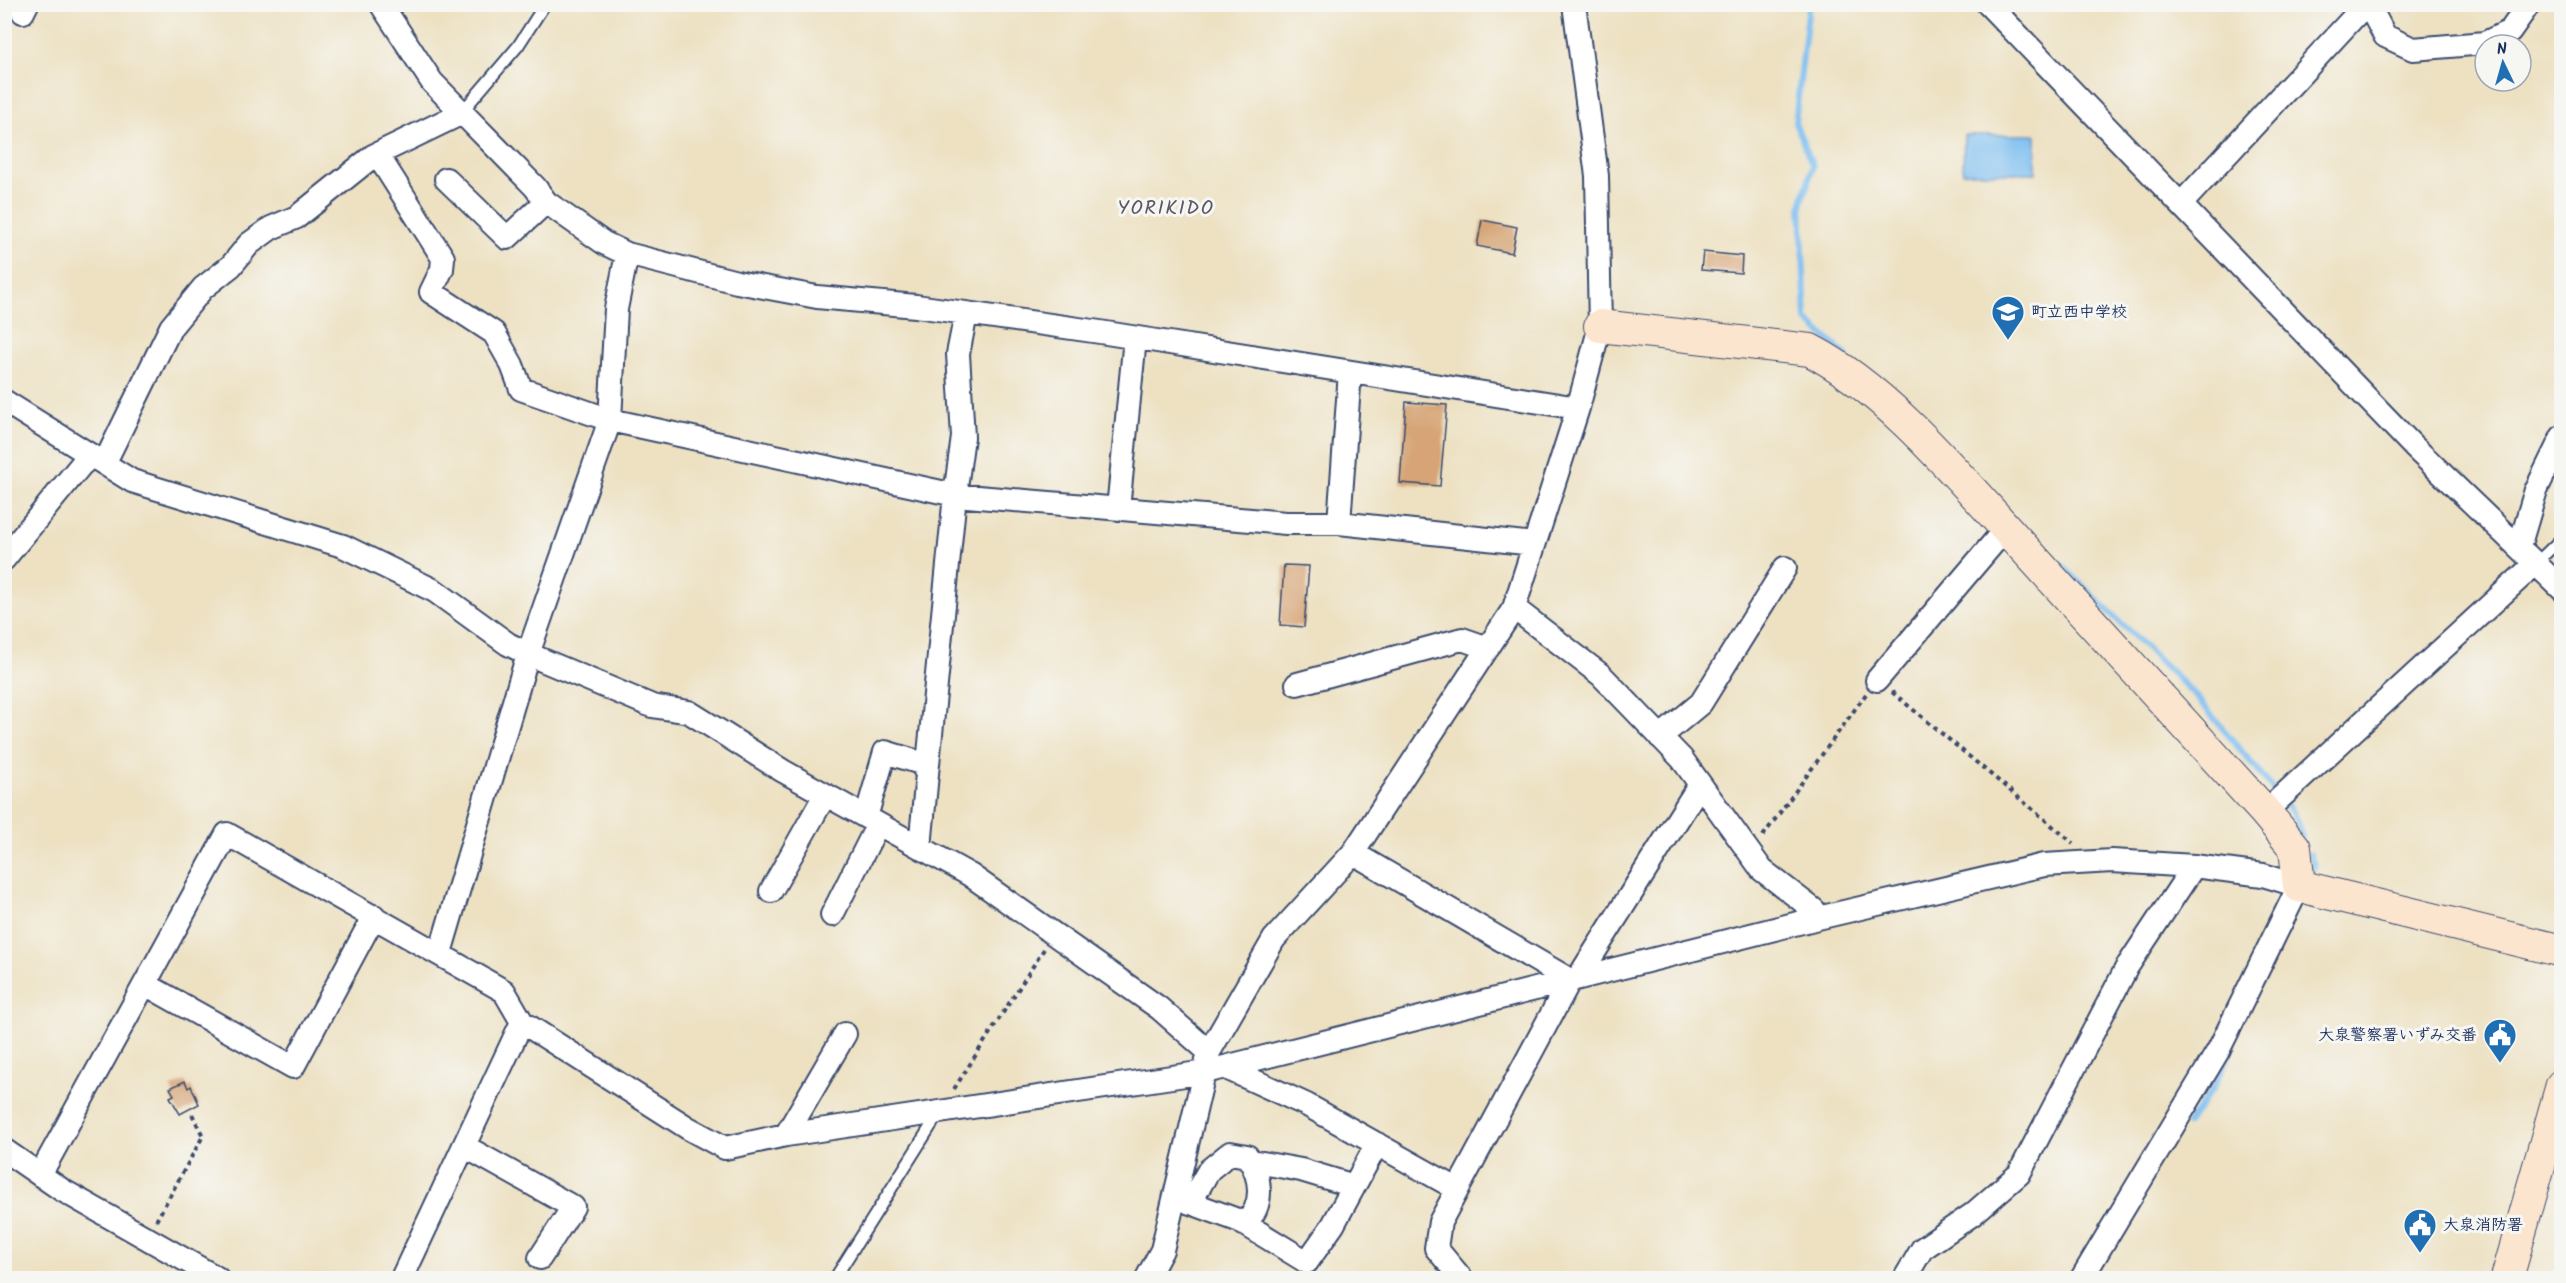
<svg xmlns="http://www.w3.org/2000/svg" width="2566" height="1283" viewBox="0 0 2566 1283" font-family="Kalam,'Klee One',sans-serif">
<rect width="100%" height="100%" fill="#f6f6f2"/>
<filter id="ink" filterUnits="userSpaceOnUse"><feTurbulence type="fractalNoise" baseFrequency=".0167" numOctaves="2"/><feDisplacementMap in="SourceGraphic" scale="12" xChannelSelector="R" yChannelSelector="G"/><feConvolveMatrix kernelMatrix="1 2 1 2 8 2 1 2 1" color-interpolation-filters="sRGB"/></filter>
<filter id="wash" filterUnits="userSpaceOnUse"><feTurbulence type="fractalNoise" baseFrequency=".008" numOctaves="4" result="noise"/><feDisplacementMap in="SourceGraphic" scale="24" xChannelSelector="R" yChannelSelector="G"/><feGaussianBlur stdDeviation="1.35" result="paint"/><feColorMatrix in="noise" values="0 0 0 0 0 0 0 0 0 0 0 0 0 0 0 0 0 1.4 0 .05"/><feComposite in="paint" operator="in"/></filter>
<g filter="url(#wash)">
<rect width="100%" height="100%" fill="#ede1c2"/>
<path fill="#7bbef1" stroke="#4b76a8" stroke-width="1.5" d="M1964 135H2036V173H1963Z"/>
<g fill="none" stroke-linecap="round" stroke-linejoin="round">
<path stroke="#7bbef1" stroke-width="6" d="M1809 4 1795 123 1813 166 1801 205 1806 320 1846 355
M2059 563 2194 694 2293 813 2302 836
M2310 854 2314 865 2311 875
M2187 1124 2213 1089 2230 1051"/>
</g>
<g id="blocks">
<path fill="#d6a476" d="M1482 220 1517 227 1512 253 1477 246Z
M1703 252 1742 256 1741 273 1701 270Z
M1406 402 1447 405 1440 486 1400 483Z
M1284 565 1309 566 1304 627 1280 625Z
M185 1081 188 1088 191 1086 199 1104 180 1114 170 1097 174 1095 170 1088Z"/>
</g>
</g>
<g filter="url(#ink)">
<use href="#blocks" fill-opacity="0" stroke="#3a4a6d" stroke-width="1.5"/>
<g fill="none" stroke-linecap="round" stroke-linejoin="round">
<g stroke="#3a4a6d" stroke-width="14">
<path id="lane" d="M461 113 518 46 545 4
M2536 563 2562 538
M835 1278 939 1113"/>
</g>
<g stroke="#3a4a6d" stroke-width="26">
<path id="street" d="M381 4 432 82 535 187 546 202 604 243 627 254 737 282 817 297 916 306 1100 332 1578 408
M1988 4 2414 447 2562 589
M2368 4 2385 36 2413 49 2485 43 2510 31 2529 4
M23 12 27 4
M377 154 443 258 442 269 431 292 494 333 512 365 521 389 610 420 955 495 1286 523H1339
M446 179 507 238 546 202
M2181 204 2366 4
M1350 372 1339 523 1534 544
M4 401 132 481 343 546 435 591 508 644 528 654 652 706 689 712 783 771 970 875 1159 1008 1209 1052
M105 462 171 327 203 288 231 266 249 244 271 228 297 217 373 156 460 114
M1118 509 1135 338
M2519 547 2536 490 2562 437
M4 559 81 465 91 456
M1514 608 1601 675 1682 759 1762 870 1814 910 1818 918
M1877 680 2006 528
M1297 684 1462 639 1488 648
M1660 737 1701 703 1785 568
M927 774 955 495 963 437 958 354 966 314
M2265 812 2536 563
M866 817 885 752 921 763 927 774 920 847
M1353 853 1570 980 1440 1222 1436 1248 1461 1278
M771 891 825 795
M832 915 878 824
M440 953 528 654 610 420 616 309 627 254
M1578 978 1700 784
M145 984 293 1067 374 916
M1224 1067 1307 1105 1457 1189
M786 1135 845 1034
M464 1146 573 1207 540 1258
M4 1150 62 1190 217 1278
M1251 1161 1301 1170 1354 1186
M40 1175 227 834 504 991 522 1022 688 1128 725 1148 786 1135 1205 1072 1818 918 2044 865 2112 861 2194 866 2263 875 2299 886 2218 1051 2082 1278
M1175 1197 1240 1221 1307 1262 1333 1225 1377 1144
M1190 1203 1209 1170 1230 1153 1247 1156C1262 1177 1265 1206 1244 1224
M402 1278 522 1022
M1147 1278 1162 1250 1209 1052 1274 939 1353 853 1514 608 1578 408 1600 326 1597 176 1574 4
M1905 1278 1922 1249 1973 1214 2019 1174 2127 967 2194 866"/>
</g>
<g stroke="#3a4a6d" stroke-width="34">
<path id="secondary" d="M1600 326 1810 350C1888 390 1963 482 2023 547 2103 635 2184 723 2265 812L2295 848 2299 886 2562 951
M2507 1278 2562 1085"/>
</g>
<path stroke="#3a4a6d" stroke-width="4" stroke-dasharray="4.5 4.5" stroke-linecap="butt" d="M1892 692 2073 843
M1763 836 1866 694
M954 1089 1044 949
M156 1221 203 1136 192 1114
M4 1278H5"/>
<use href="#lane" stroke="#fff" stroke-width="10"/>
<use href="#street" stroke="#fff" stroke-width="22"/>
<use href="#secondary" stroke="#fce5cf" stroke-width="32"/>
</g>
</g>
<defs>
<g id="school-pin" transform="scale(1.725)"><path d="M0 17L-7.5 6A9.5 9.5 0 1 1 7.5 6Z" fill="#1f6fb2" stroke="#f6f6f2"/><path d="M0-5L7-2L0 1L-7-2ZM-4 1L0 2.5L4 1V4Q0 6-4 4Z" fill="#fff"/></g>
<g id="civic-pin" transform="scale(1.725)"><path d="M0 17L-7.5 6A9.5 9.5 0 1 1 7.5 6Z" fill="#1f6fb2" stroke="#f6f6f2"/><path d="M-.6-6.5H3V-4.5H.6V-3L4-1V1h2V6H-6V1h2V-1L-.6-3ZM-1.2 2.5V6h2.4V2.5Z" fill="#fff"/></g>
</defs>
<g fill-rule="evenodd">
<use href="#school-pin" x="2008" y="312"/>
<use href="#civic-pin" x="2500" y="1035"/>
<use href="#civic-pin" x="2420" y="1225"/>
</g>
<g text-anchor="middle" dominant-baseline="central" stroke-width="6" stroke-linejoin="round" paint-order="stroke">
<g font-size="16" font-weight="bold" fill="#1b2f5e" stroke="#f6f6f2" text-anchor="start">
<text x="2031" y="312">町立西中学校</text>
<text x="2477" y="1035" text-anchor="end">大泉警察署いずみ交番</text>
<text x="2443" y="1225">大泉消防署</text>
</g>
<g font-size="20" letter-spacing="1.5" fill="#5c5866" stroke="#f6f6f2">
<text x="1166" y="209">YORIKIDO</text>
</g>
</g>
<rect width="2566" height="1283" fill="none" stroke="#f6f6f2" stroke-width="24"/>
<g transform="translate(2503 63) rotate(355)"><circle r="28" fill="#f6f6f2" stroke="#9ea6b7" stroke-width="1.5"/>
<path d="M0-4.5L10 22L0 15L-10 22Z" fill="#1f6fb2"/>
<text y="-9" font-size="16" font-weight="bold" text-anchor="middle" fill="#1b2f5e">N</text>
</g>
</svg>
